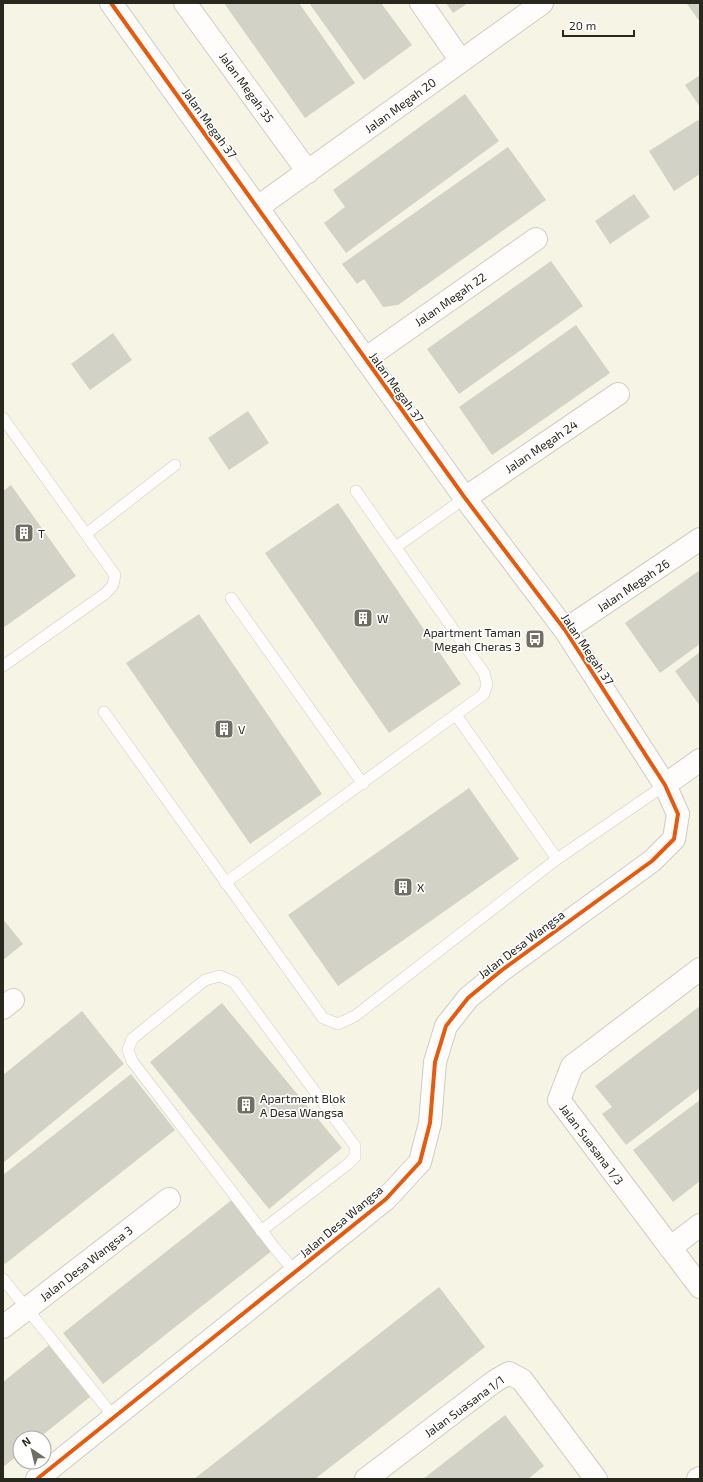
<svg xmlns="http://www.w3.org/2000/svg" width="703" height="1482" viewBox="0 0 703 1482" font-family="'Exo 2',sans-serif">
<rect width="100%" height="100%" fill="#f6f4e5"/>
<path fill="#d3d2c6" d="M224 3H299L355 83 305 118Z
M309 3H381L412 45 364 80Z
M446 3H468L453 13Z
M689 3H700V22L687 4Z
M700 75V107L685 85Z
M465 94 499 141 346 253 324 223 345 207 333 190Z
M698 120 700 122V174L674 191 649 151Z
M508 147 546 200 398 305 383 307 364 279 357 284 342 264Z
M634 194 650 217 610 244 595 221Z
M551 261 583 306 459 394 427 349Z
M576 325 610 373 492 455 459 407Z
M113 333 132 360 90 390 71 364Z
M248 411 269 443 229 470 208 438Z
M11 485 76 576 3 628V491Z
M338 503 461 684 389 733 265 553Z
M700 570V644L660 673 625 623Z
M199 614 322 794 250 844 126 663Z
M700 652V706L675 671Z
M469 788 519 859 338 986 288 915Z
M3 919 23 944 3 960Z
M222 1003 342 1148 269 1209 150 1062Z
M700 1006V1088L626 1145 602 1114 612 1107 595 1086Z
M82 1011 124 1064 3 1163V1075Z
M131 1074 175 1130 5 1264 3 1261V1175Z
M700 1100V1181L673 1202 633 1150Z
M233 1199 273 1250 103 1384 63 1333Z
M439 1287 485 1347 315 1479H194Z
M49 1345 90 1397 39 1438H20V1454L3 1467V1382Z
M505 1415 544 1466 528 1479H423Z"/>
<g fill="none" stroke-linecap="round" stroke-linejoin="round">
<g stroke="#cecdc1" stroke-width="12">
<path id="service" d="M3 418 115 575 113 585 106 593 3 666
M86 534 175 465
M396 547 465 498
M231 598 363 784
M104 712 323 1018 338 1024 355 1016 557 859 665 785
M456 715 557 859
M225 883 484 694 487 684 484 673 356 491
M261 1231 348 1164 355 1157V1146L234 982 220 976 205 980 132 1039 128 1050 132 1061 274 1247 295 1272
M3 1279 114 1417"/>
</g>
<g stroke="#cecdc1" stroke-width="24">
<path id="minor" d="M185 3 308 172
M421 3 461 61
M258 207 542 3
M365 359 536 239
M465 498 618 394
M565 630 700 539
M665 785 700 760
M700 969 572 1066 559 1100 700 1287
M3 1008 13 1000
M670 1248 700 1225
M3 1327 169 1199
M37 1479 386 1199 420 1162 430 1123 435 1062 446 1026 468 998 502 970 652 861 674 839 678 814 665 785 565 630 465 498 111 3
M366 1479 495 1381 509 1373 522 1380 596 1479
M698 1479 700 1478"/>
</g>
<use href="#service" stroke="#fefdfb" stroke-width="11"/>
<use href="#minor" stroke="#fefdfb" stroke-width="22"/>
<g stroke="#fff" stroke-width="6">
<path id="cycleway" d="M37 1479 386 1199 420 1162 430 1123 435 1062 446 1026 468 998 502 970 652 861 674 839 678 814 665 785 565 630 465 498 111 3"/>
</g>
<use href="#cycleway" stroke="#e8590c" stroke-width="4"/>
</g>
<defs>
<g id="building-square" transform="scale(1)"><rect x="-9" y="-9" width="18" height="18" rx="4" fill="#716f64" stroke="#fff"/><path d="M-4-6H4V6H1V3H-1V6H-4ZM-2.5-4.3h1.7v1.8h-1.7ZM.8-4.3h1.7v1.8H.8ZM-2.5-1h1.7V.8h-1.7ZM.8-1h1.7V.8H.8Z" fill="#fff"/></g>
<g id="bus-square" transform="scale(1)"><rect x="-9" y="-9" width="18" height="18" rx="4" fill="#716f64" stroke="#fff"/><path d="M-5-6H5V4H4V6H2V4H-2V6H-4V4H-5ZM-3.5-4V0h7V-4ZM-3.5 1.2v1.5H-2V1.2ZM2 1.2v1.5H3.5V1.2Z" fill="#fff"/></g>
</defs>
<g fill-rule="evenodd">
<use href="#building-square" x="24" y="533"/>
<use href="#building-square" x="363" y="618"/>
<use href="#bus-square" x="535" y="639"/>
<use href="#building-square" x="224" y="729"/>
<use href="#building-square" x="403" y="887"/>
<use href="#building-square" x="246" y="1105"/>
</g>
<g text-anchor="middle" dominant-baseline="central" stroke-width="3.5" stroke-linejoin="round" paint-order="stroke">
<g font-size="12" fill="#29281e" stroke="#fff">
<text transform="translate(247 87) rotate(54)">Jalan Megah 35</text>
<text transform="translate(400 105) rotate(-36)">Jalan Megah 20</text>
<text transform="translate(210 123) rotate(54)">Jalan Megah 37</text>
<text transform="translate(450 299) rotate(-35)">Jalan Megah 22</text>
<text transform="translate(397 387) rotate(54)">Jalan Megah 37</text>
<text transform="translate(541 446) rotate(-34)">Jalan Megah 24</text>
<text transform="translate(633 585) rotate(-34)">Jalan Megah 26</text>
<text transform="translate(588 649) rotate(56)">Jalan Megah 37</text>
<text transform="translate(521 944) rotate(-37)">Jalan Desa Wangsa</text>
<text transform="translate(592 1144) rotate(53)">Jalan Suasana 1/3</text>
<text transform="translate(341 1221) rotate(-40)">Jalan Desa Wangsa</text>
<text transform="translate(86 1263) rotate(-38)">Jalan Desa Wangsa 3</text>
<text transform="translate(464 1406) rotate(-36)">Jalan Suasana 1/1</text>
</g>
<g font-size="12" fill="#29281e" stroke="#fff" text-anchor="start">
<text x="38" y="533">T</text>
<text x="377" y="618">W</text>
<text x="521" y="632" text-anchor="end">Apartment Taman<tspan x="521" dy="14">Megah Cheras 3</tspan></text>
<text x="238" y="729">V</text>
<text x="417" y="887">X</text>
<text x="260" y="1098">Apartment Blok<tspan x="260" dy="14">A Desa Wangsa</tspan></text>
</g>
</g>
<rect width="703" height="1482" fill="none" stroke="#29281e" stroke-width="8"/>
<g transform="translate(32 1450) rotate(325)"><circle r="19" fill="#ffffff" stroke="#a9a9a5"/>
<path d="M0-3L7 15L0 10L-7 15Z" fill="#716f64"/>
<text y="-6" font-size="11" font-weight="bold" text-anchor="middle" fill="#29281e">N</text>
</g>
<path d="M563 30v6h71v-6" fill="none" stroke="#29281e" stroke-width="2"/>
<text x="569" y="30" font-size="12" fill="#29281e" stroke="#ffffff" stroke-width="3" paint-order="stroke">20 m</text>
</svg>
